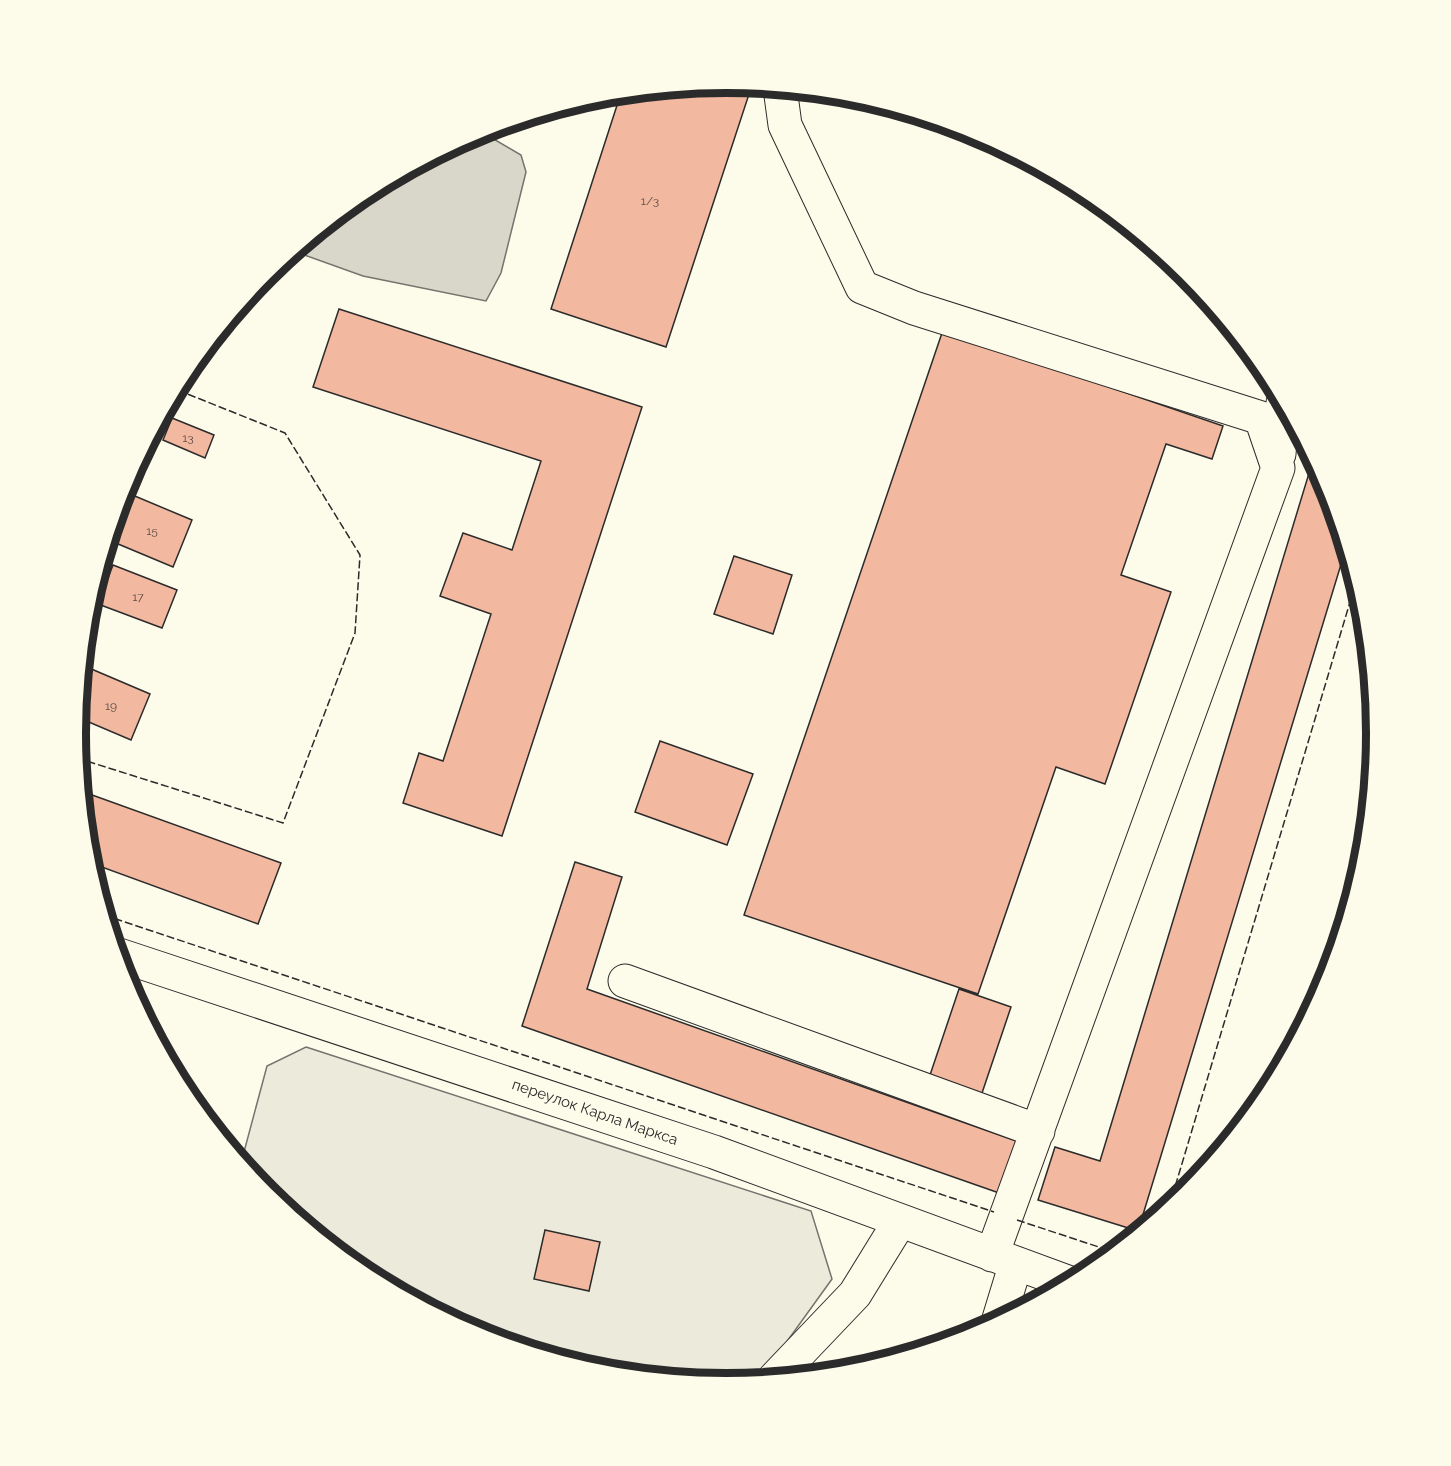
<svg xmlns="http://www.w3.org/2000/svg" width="1451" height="1466" viewBox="0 0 1451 1466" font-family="Raleway,sans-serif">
<rect width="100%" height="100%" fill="#fdfbea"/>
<path fill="#ecebdb" stroke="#74746e" stroke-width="1.5" d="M306 1047 811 1211 832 1279 770 1365 754 1381 725 1383 598 1371 476 1334 364 1274 265 1193 241 1163 267 1066Z"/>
<path fill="#d8d7c9" stroke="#74746e" stroke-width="1.5" d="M476 133 492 138 521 155 526 172 501 273 486 301 363 276 296 252 295 249 364 192Z"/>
<path fill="#f2b8a0" stroke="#2b2b2b" stroke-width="1.5" d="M726 83 752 85 666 347 551 309 621 93Z
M339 309 642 407 502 836 403 803 419 753 443 761 491 614 440 596 463 533 512 550 541 461 313 387Z
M943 330 1223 426 1212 459 1166 444 1121 575 1171 592 1105 784 1056 767 978 994 744 915Z
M172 418 214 435 205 458 163 440Z
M1313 460 1327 484 1346 548 1138 1231 1038 1200 1055 1147 1100 1161Z
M130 494 192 520 173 567 111 541Z
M734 556 792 575 773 634 714 614Z
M113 565 177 590 162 628 98 604Z
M82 665 150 694 131 740 77 717Z
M660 741 753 774 727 845 635 812Z
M81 791 281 863 258 924 88 862Z
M575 862 622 877 587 989 1019 1142 1002 1194 522 1026Z
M959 989 1011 1007 981 1096 929 1078Z
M545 1230 600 1242 589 1291 534 1279Z"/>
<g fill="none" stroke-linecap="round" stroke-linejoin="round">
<g stroke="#2b2b2b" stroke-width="35">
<path id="minor" d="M780 88 785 125 862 287 914 308 1261 418 1278 468 992 1255
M1279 454 1283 403
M116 954 714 1152 1070 1283
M625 981 1038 1131
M998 1322 1016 1263
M774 1379 855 1294 900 1221"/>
</g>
<use href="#minor" stroke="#fdfbea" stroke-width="33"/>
<path stroke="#2b2b2b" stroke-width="1.5" stroke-dasharray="8 3" stroke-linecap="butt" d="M77 758 283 823 355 633 360 555 285 433 175 389
M104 915 994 1212
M1169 1207 1356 582
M1017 1220 1114 1252"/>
</g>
<g text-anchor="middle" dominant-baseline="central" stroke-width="4.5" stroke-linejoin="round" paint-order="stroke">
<g font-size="12" fill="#5d4e48">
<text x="650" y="201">1/3</text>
<text x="188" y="438">13</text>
<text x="152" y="531">15</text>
<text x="138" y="597">17</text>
<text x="111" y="706">19</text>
</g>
<g font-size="15" fill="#2b2b2b" stroke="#fdfbea">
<text transform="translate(595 1112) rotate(19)">переулок Карла Маркса</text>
</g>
</g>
<path d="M0 0H1451V1466H0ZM86 733a640 640 0 1 1 1280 0a640 640 0 1 1-1280 0Z" fill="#fdfbea" fill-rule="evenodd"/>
<path fill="none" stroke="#2b2b2b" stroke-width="8" d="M86 733a640 640 0 1 1 1280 0a640 640 0 1 1-1280 0Z"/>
</svg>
